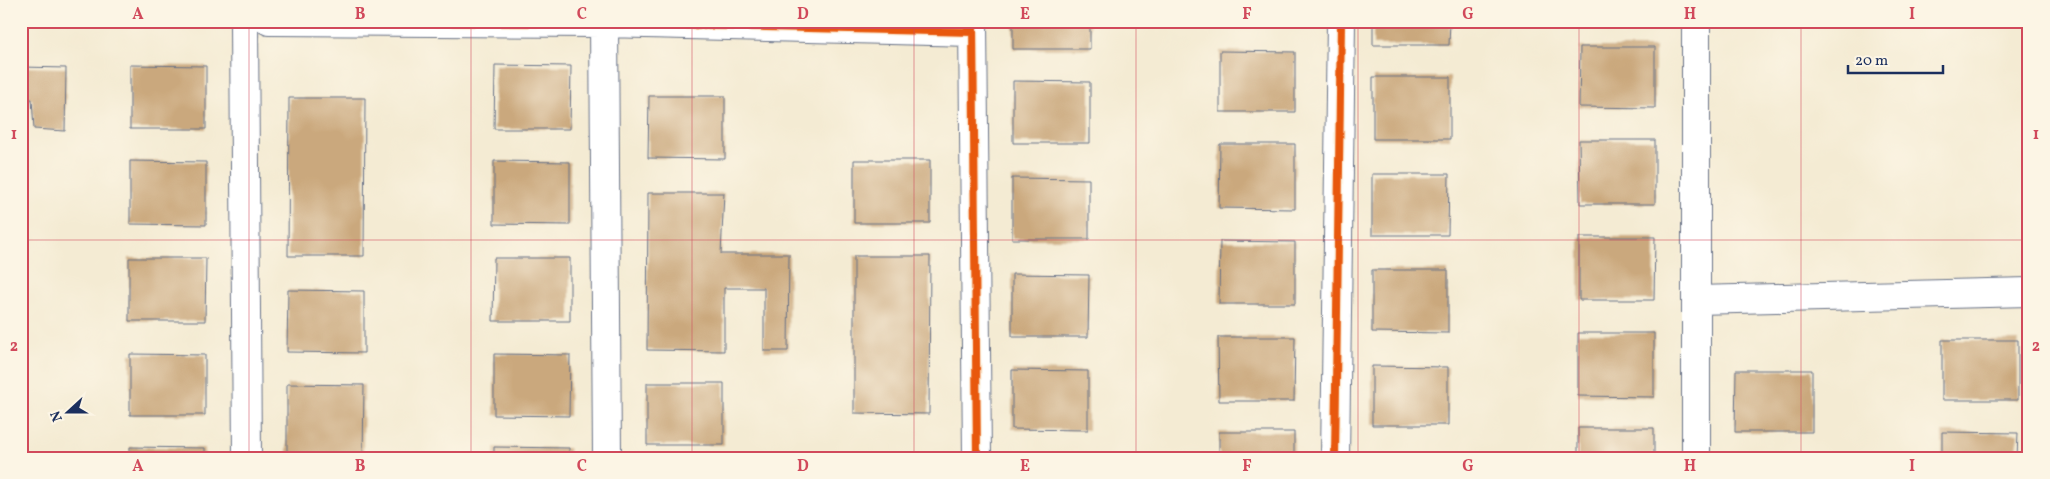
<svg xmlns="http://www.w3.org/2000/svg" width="2050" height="479" viewBox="0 0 2050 479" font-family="Vollkorn,serif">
<rect width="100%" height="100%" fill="#fcf5e5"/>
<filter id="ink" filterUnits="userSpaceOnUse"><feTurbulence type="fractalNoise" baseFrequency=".02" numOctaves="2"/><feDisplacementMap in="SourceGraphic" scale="10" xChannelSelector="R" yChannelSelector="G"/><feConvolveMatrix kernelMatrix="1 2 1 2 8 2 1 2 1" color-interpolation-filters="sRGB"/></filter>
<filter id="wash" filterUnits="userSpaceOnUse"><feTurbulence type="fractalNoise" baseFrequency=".0096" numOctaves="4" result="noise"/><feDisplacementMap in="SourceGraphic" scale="20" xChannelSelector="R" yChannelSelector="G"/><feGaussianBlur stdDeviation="1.12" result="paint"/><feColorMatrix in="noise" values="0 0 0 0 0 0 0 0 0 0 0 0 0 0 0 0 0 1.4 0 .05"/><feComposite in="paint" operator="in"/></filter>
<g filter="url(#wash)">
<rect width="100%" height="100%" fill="#f4ebd3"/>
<g id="blocks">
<path fill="#caa87d" d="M1013 21H1090V49H1013Z
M1373 21H1450L1449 45H1373Z
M1580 47H1655V108L1579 107Z
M1220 51 1295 52V112H1220Z
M130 65 206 66V129H130Z
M495 65 571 66 570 129H494Z
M21 67 66 68 65 131 34 129 32 99 21 100Z
M1373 77H1450V139H1373Z
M1013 81 1090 82V143H1013Z
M649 96H725V159L648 158Z
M289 98H365L364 256H288Z
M1579 140H1655V204H1580Z
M1220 144H1295V209L1219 208Z
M854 160H930V223H854Z
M130 161 206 162V225L130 224Z
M494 161 570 162V225L494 224Z
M1372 174H1449L1448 235H1372Z
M1012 178 1089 179V239H1012Z
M648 193H724L721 254H789L788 351H764V288H724V351L647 350Z
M1579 237H1655L1654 300H1579Z
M1220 241 1295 242V304H1219Z
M854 256H930L929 414 854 413Z
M129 258H206L205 321H129Z
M494 258H570V321H493Z
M1372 270H1448V333L1372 332Z
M1012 274 1089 275 1088 337H1012Z
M288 290 364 291V353L287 352Z
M1578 333H1654V397L1578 396Z
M1218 337H1295L1294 401H1219Z
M1942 340H2018V400H1942Z
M130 354 205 355V415H130Z
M494 354 570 355 569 416 494 415Z
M1372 366 1448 367V425H1372Z
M1012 370 1088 371V430L1012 429Z
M1736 370H1812V432H1735Z
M647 383H724V445H647Z
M287 384 364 385 363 458H287Z
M1578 428H1654V458H1578Z
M1219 432H1294V458H1219Z
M1942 432 2018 433 2017 458H1942Z
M130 447 205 448V458H130Z
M494 447 569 448V458H494Z"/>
</g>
</g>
<g filter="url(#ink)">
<use href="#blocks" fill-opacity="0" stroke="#677187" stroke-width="1"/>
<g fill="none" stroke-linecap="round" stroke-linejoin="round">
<g stroke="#677187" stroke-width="30">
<path id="street" d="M244 21 247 458
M269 21 604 23 973 32
M604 21 607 458
M973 21 977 458
M1696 21V458
M1697 300 2029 292
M1335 458 1341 21"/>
</g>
<use href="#street" stroke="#fff" stroke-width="28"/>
<g stroke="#fcf5e5" stroke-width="11">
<path id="cycleway" d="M269 21 604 23 973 32
M973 21 977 458
M1335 458 1341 21"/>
</g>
<use href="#cycleway" stroke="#e8590c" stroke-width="8"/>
</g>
</g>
<path fill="none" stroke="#d1495b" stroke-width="1" stroke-opacity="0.55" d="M249 21V458M471 21V458M692 21V458M914 21V458M1136 21V458M1358 21V458M1579 21V458M1801 21V458M21 240H2029"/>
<rect width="2050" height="479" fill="none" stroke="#fcf5e5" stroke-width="55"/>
<g transform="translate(68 412) rotate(249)" stroke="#fcf5e5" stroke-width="4" paint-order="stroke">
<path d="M0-4L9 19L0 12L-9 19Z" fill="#1b2f5e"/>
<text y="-8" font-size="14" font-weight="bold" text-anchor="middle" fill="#1b2f5e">N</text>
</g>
<path d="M1848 65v8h95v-8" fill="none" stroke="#1b2f5e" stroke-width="2.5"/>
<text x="1855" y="65" font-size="15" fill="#1b2f5e" stroke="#fcf5e5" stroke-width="4" paint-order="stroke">20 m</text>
<rect x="28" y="28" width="1994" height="424" fill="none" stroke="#d1495b" stroke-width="2"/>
<g font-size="16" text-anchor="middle" font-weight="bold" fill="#d1495b">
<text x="138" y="19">A</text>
<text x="360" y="19">B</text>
<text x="582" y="19">C</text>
<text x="803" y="19">D</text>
<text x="1025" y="19">E</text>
<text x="1247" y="19">F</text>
<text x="1468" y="19">G</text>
<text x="1690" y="19">H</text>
<text x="1912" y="19">I</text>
<text x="14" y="139">1</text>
<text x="2036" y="139">1</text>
<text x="14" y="351">2</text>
<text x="2036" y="351">2</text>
<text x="138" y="471">A</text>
<text x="360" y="471">B</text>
<text x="582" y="471">C</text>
<text x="803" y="471">D</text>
<text x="1025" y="471">E</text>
<text x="1247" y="471">F</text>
<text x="1468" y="471">G</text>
<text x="1690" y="471">H</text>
<text x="1912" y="471">I</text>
</g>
</svg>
